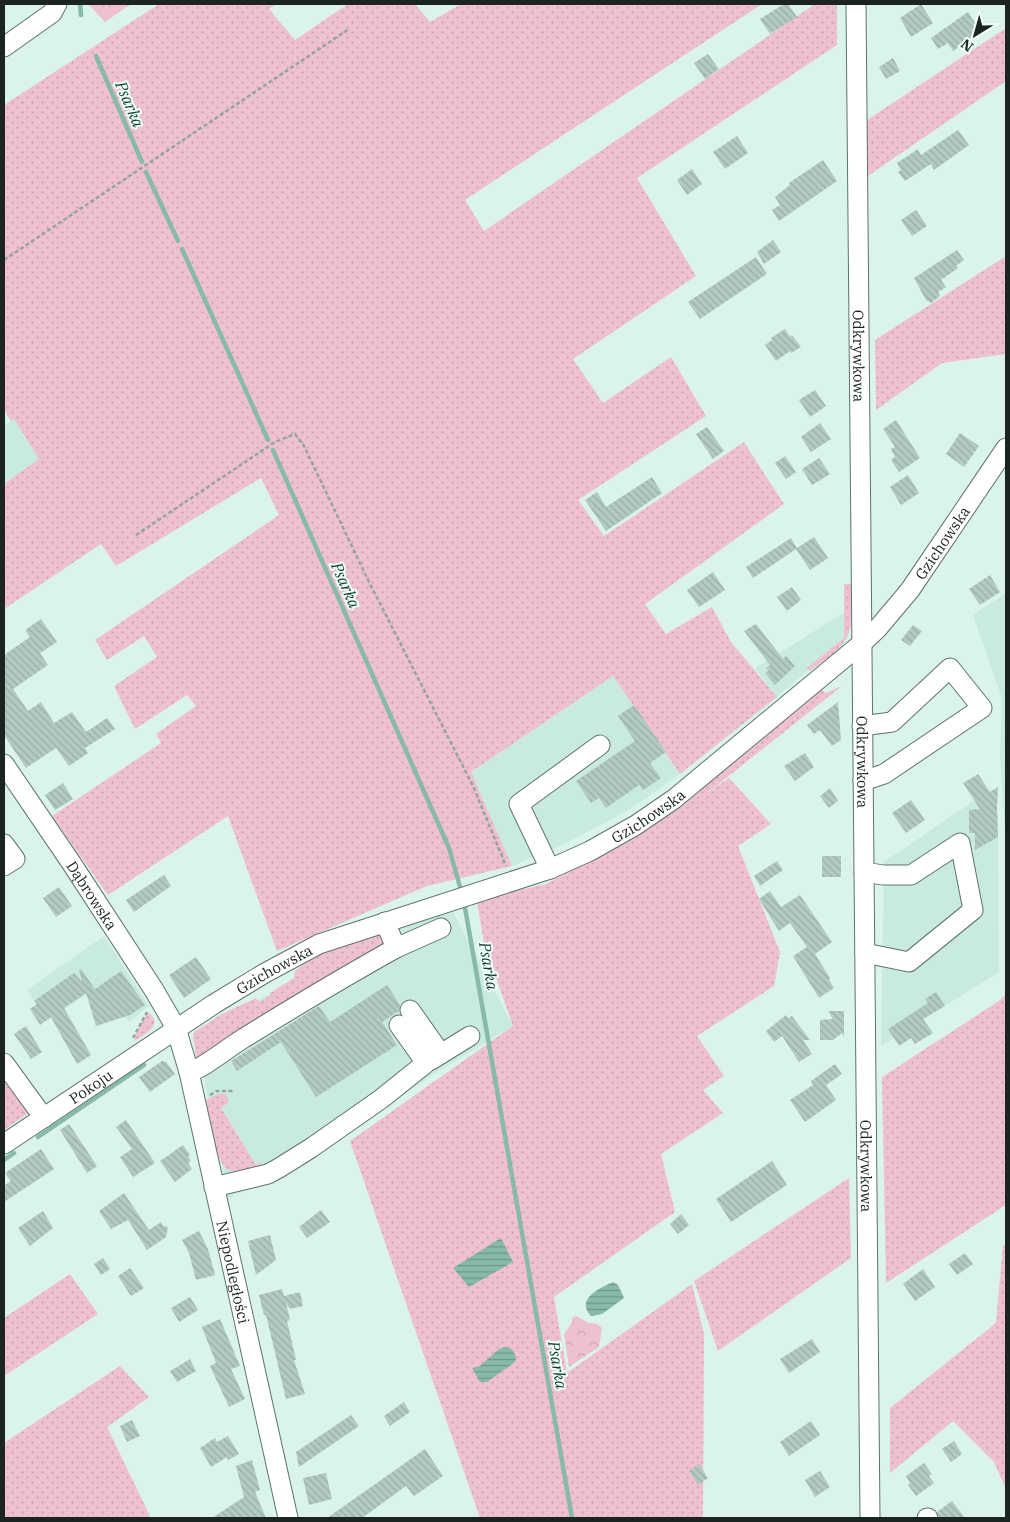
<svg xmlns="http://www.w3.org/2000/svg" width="1010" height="1522" viewBox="0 0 1010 1522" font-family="'IBM Plex Serif',serif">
<defs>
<pattern id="grass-dots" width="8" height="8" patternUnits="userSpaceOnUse" patternTransform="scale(1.25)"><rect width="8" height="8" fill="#eec0d0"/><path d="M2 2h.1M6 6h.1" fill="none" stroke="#cca5b2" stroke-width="1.8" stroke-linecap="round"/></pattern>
<pattern id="forest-crowns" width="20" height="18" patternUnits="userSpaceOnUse" patternTransform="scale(1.25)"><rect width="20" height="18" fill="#eec0d0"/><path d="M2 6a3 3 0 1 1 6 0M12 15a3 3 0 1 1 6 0" fill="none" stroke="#cca5b2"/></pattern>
<pattern id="water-rules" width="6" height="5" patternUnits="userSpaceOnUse" patternTransform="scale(1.25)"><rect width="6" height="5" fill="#87baaa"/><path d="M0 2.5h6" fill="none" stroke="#6e978a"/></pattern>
<pattern id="building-back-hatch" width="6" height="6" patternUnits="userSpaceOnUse" patternTransform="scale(1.25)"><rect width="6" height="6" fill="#b2cac2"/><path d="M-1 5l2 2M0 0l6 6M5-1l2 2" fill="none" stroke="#98ada6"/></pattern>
</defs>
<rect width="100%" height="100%" fill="#dbf4eb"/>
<path fill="#c9ebdf" d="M14 419 39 459 4 484V426Z
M1006 593V847L1000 756 1002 698 973 615Z
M845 612 844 639 777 697 755 668Z
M613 676 680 774 629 810 558 847 512 866 471 772Z
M998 787 997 807 998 837 999 972 881 1046 884 862 975 800Z
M453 912 513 1026 434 1074 279 1181 235 1194 228 1201 220 1152 200 1060 212 1022 292 983 304 964 325 952 376 933Z
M104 936 149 1006 129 1022 102 984 47 1021 27 990Z"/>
<path fill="url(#grass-dots)" d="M159 4H277L269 9 295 40 348 4H415L430 22 461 4H762L465 200 484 231 815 4H837V45L637 178 696 276 573 359 603 403 671 357 706 416 578 500 604 536 744 442 784 504 645 604 666 634 712 607 731 642 777 697 680 774 613 676 471 772 512 866 427 886 277 951 228 816 108 895 52 816 161 743 156 734 196 706 187 695 135 729 114 686 157 657 144 636 107 660 95 640 279 515 261 478 116 566 101 544 4 609V484L39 459 14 419 11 421 4 410V105Z
M1006 28V81L865 178 864 122Z
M1006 256V354L942 363 876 410 875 340Z
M844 584H851C851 599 854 618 849 632 844 649 823 661 810 671L808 670 807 668 844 638Z
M842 686 706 794 729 778 771 824 738 846 780 952 774 986 697 1036 724 1076 703 1090 723 1113 661 1154 675 1212 554 1297 567 1373 692 1284 704 1334 703 1518H480L350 1141 513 1026 484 943 477 902 500 895 546 884 648 829 820 689 826 693Z
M379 933 388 942 197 1062 193 1037 194 1032 222 1014 256 998 259 1002 270 996V993L294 978 295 971 315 956Z
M1006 994V1205L886 1283 882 1077 999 1001Z
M148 1012C165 1025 144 1035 134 1041L136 1033Z
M4 1074 30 1112 4 1130Z
M218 1094H226L229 1102 221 1108 256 1165 262 1161 260 1166C252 1167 237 1173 229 1170 214 1163 209 1116 206 1100Z
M849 1178 851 1258 718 1351 694 1281Z
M1003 1245 1006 1246V1489L994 1462 953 1421 890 1473V1408L996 1323Z
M70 1274 98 1314 4 1376V1318Z
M120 1366 149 1397 107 1427 150 1516 146 1518H4V1443Z"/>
<path fill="url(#forest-crowns)" d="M88 4H131L105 22Z
M576 1316 589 1323 597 1324 602 1328 599 1347 569 1367 564 1334 572 1323V1318Z"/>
<path fill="url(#water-rules)" d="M501 1238 513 1262 469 1287 453 1268Z
M613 1282 618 1285 624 1298 602 1314 591 1316C575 1299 600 1288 613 1282Z
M504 1347C512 1347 515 1352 516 1359L515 1362 487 1382H480L472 1368 480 1366 498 1350Z"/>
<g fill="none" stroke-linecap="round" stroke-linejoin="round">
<path stroke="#87baaa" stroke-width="4.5" d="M80 4 81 15
M96 56 142 162
M146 172 178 241
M182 249 268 440
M273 450 449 848 462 894
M464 902 572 1518
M38 1137 144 1065
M4 1160 14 1153"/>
</g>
<path fill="url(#building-back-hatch)" d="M784 4H788L797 17 770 34 760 19Z
M921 4 933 23 911 37 900 18Z
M968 12 981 32 953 51 948 43 938 49 931 38Z
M708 54 719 69 705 79 694 63Z
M893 58 900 71 886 79 879 67Z
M958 130 969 145 934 170 931 164 905 181 898 172 901 170 897 163 918 149 921 155Z
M737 136 748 153 725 169 713 152Z
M823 160 837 181 779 221 772 210 780 205 775 197 790 185 789 183Z
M692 169 702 184 687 195 677 180Z
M916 210 927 226 912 236 901 220Z
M773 240 781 252 764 264 757 252Z
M957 250 964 260 956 266 958 268 941 280 946 287 938 292 940 296 931 303 926 300 914 278Z
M756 257 767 274 700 319 688 302Z
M785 329 790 337 792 335 801 347 791 353 790 351 776 361 765 345 772 340 771 338Z
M815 390 826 406 810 417 799 400Z
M896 420 920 458 899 472 891 460 895 457 891 449 895 447 883 429Z
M820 423 831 439 811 452 801 437Z
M707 427 724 451 713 459 696 434Z
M960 433 979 446 964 467 946 454Z
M785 456 796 472 786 479 775 463Z
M819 458 830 474 812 485 802 469Z
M908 475 919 493 901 505 890 487Z
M652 477 662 493 606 531 585 500 597 492 606 507Z
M814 537 828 558 810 570 796 549 753 578 746 567 791 538 797 548Z
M713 572 725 590 699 607 687 590Z
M990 575 1000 592 980 605 969 589Z
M792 587 801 600 787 611 777 597Z
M41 619 57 642 40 653 48 665 13 689 28 711 41 702 54 723 72 712 86 732 107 718 115 729 85 748 88 753 69 766 56 748 26 768 4 735V655L30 637 25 630Z
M756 624 783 659 786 656 795 666 775 685 765 673 769 670 766 668 770 665 744 631Z
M913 625 922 631 910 646 901 640Z
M838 702 841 740 832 746 820 730 814 734 807 725Z
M634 705 666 752 650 763 661 778 643 790 639 785 606 808 599 798 591 803 576 781 635 741 618 716Z
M805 753 814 767 795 781 784 766Z
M978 774 990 792 998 787 997 807 998 837 975 850V833H969V810L980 809 963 783Z
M63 783 73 799 55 810 45 795Z
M830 788 838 801 829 808 820 796Z
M911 800 925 820 906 833 892 813Z
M822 856H841V877H822Z
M777 861 783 870 760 886 754 876Z
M164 875 171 886 134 912 126 900Z
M59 887 72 906 56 917 43 898Z
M770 891 781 907 800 895 832 942 815 954 830 978 829 980 834 988 819 998 793 956 807 947 790 923 779 931 759 899Z
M196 957 211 979 184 998 169 975Z
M81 969 95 989 121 971 145 1005 130 1015 96 1026 86 993 64 1008 91 1055 77 1064 51 1017 40 1025 30 1009 37 1004 34 1001 74 973 82 982 79 970Z
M387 985 400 1005 399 1011 382 1022 397 1045 316 1097 281 1042 237 1071 231 1061 319 1006 330 1022Z
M936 992 945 1006 923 1019 933 1033 915 1044 911 1038 899 1046 888 1029 928 1003 925 999Z
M828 1011H844V1037L842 1033 833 1040H820V1020L833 1019Z
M786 1015 788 1018 792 1016 810 1040H803L812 1054 799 1062 782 1036 774 1042 766 1031Z
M26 1026 42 1052 31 1059 14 1034Z
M162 1061 166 1062 175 1074 150 1092 139 1077Z
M835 1064 842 1074 826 1085 836 1100 805 1122 790 1100 813 1085 811 1081Z
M126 1120 155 1163 133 1177 120 1157 132 1149 116 1127Z
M69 1124 97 1166 87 1173 60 1130Z
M183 1145 190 1155 188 1156 191 1161 188 1163 192 1169 175 1182 160 1161Z
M41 1149 54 1169 4 1202V1186L11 1181 5 1173Z
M772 1161 787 1185 731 1222 716 1199Z
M124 1193 149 1230 161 1222 163 1226 168 1227 166 1237 147 1250 128 1220 111 1229 99 1211Z
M321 1210 330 1222 307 1238 299 1227Z
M43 1211 53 1228 30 1246 18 1228Z
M681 1214 689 1225 678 1234 670 1224Z
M199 1231 208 1249 215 1275 196 1280 189 1253 182 1240Z
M270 1235 276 1260 256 1275 248 1241Z
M965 1253 973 1264 957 1275 949 1264Z
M103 1258 110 1269 101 1275 94 1264Z
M130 1268 144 1288 131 1296 118 1276Z
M923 1269 935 1287 915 1301 903 1284Z
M282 1289 284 1296 300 1292 303 1306 290 1309 286 1303 290 1320 287 1321 296 1360H294L305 1394 286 1399 266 1315H264L259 1295Z
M190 1297 198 1310 179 1322 171 1308Z
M220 1319 240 1366 231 1369 245 1399 229 1407 210 1366 216 1363 202 1327Z
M812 1339 820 1352 789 1373 780 1359Z
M190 1359 196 1371 177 1382 170 1371Z
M404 1402 410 1412 390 1426 384 1416Z
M351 1415 359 1426 299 1467 296 1452Z
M132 1420 140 1436 127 1442 120 1426Z
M811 1421 820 1435 789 1456 780 1442Z
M228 1436 239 1454 228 1460 227 1457 211 1467 200 1448 215 1438 217 1442Z
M954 1441 962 1454 951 1462 942 1449Z
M425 1449 443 1476 414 1496 406 1486 362 1518H327Z
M252 1460 260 1490 255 1492 266 1518H212L244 1497 236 1466Z
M924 1463 932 1474 929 1476 934 1483 916 1496 908 1485 910 1483 906 1476Z
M699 1464 708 1478 698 1485 689 1471Z
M820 1471 830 1487 815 1497 805 1480Z
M326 1473 332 1499 309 1505 303 1478Z
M952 1501 965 1518H939L937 1512Z"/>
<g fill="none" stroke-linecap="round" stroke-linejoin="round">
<g stroke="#5d736c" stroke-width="21">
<g id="minor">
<path id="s1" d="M856 4 870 1518"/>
<path d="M4 47 52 13 57 4"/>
<path d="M862 726 892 722 950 668 982 708 884 774 863 781"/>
<path id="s2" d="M4 764 72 864 154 990 176 1028 189 1072 288 1518"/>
<path d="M4 844 15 859 4 866"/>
<path d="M550 869 519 804 600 745"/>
<path d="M864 872 883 875H911L960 843 973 910 909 962 865 953"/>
<path d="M396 948 441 928"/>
<path d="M410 1010 441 1054"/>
<path d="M431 1060 470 1036"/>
<path d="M4 1063 44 1118"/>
<path d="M189 1072C203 1069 230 1046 244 1038 294 1007 344 977 396 948L385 922"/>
<path id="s3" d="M4 1144 214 1004 265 973 319 944 550 869 590 851 636 825 674 799 861 644 878 628 910 590 1006 448"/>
<path d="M214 1187 268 1174 279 1168 311 1148 381 1099 426 1063 399 1025"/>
<path d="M927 1518H928"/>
</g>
</g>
<path stroke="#92a59e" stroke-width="2.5" stroke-dasharray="4 2.5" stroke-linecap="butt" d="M4 260 349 29
M136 535 275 442 295 434 304 446 369 582 473 786 506 866
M133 1038 147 1012
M210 1095 217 1091H235"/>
<use href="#minor" stroke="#fff" stroke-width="19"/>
</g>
<g text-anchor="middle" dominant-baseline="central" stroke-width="4" stroke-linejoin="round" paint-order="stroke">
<g font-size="15" fill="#1b2421" stroke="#f0fff9">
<text stroke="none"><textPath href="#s1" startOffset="352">Odkrywkowa</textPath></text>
<text stroke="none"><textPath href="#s3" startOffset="1132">Gzichowska</textPath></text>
<text stroke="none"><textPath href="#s1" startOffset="758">Odkrywkowa</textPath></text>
<text stroke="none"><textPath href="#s3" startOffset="728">Gzichowska</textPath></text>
<text stroke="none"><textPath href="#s2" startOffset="158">Dąbrowska</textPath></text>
<text stroke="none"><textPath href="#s3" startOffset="322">Gzichowska</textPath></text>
<text stroke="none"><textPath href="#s3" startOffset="104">Pokoju</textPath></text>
<text stroke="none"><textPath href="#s1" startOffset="1162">Odkrywkowa</textPath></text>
<text stroke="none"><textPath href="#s2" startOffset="566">Niepodległości</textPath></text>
</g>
<g font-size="16" font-style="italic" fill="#103e32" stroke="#f0fff9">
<text transform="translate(130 104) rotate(67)">Psarka</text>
<text transform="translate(346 585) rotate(66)">Psarka</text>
<text transform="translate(489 966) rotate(80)">Psarka</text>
<text transform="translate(558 1365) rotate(80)">Psarka</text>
</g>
</g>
<rect width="1010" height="1522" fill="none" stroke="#1b2421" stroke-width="10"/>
<g transform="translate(975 35) rotate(217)" stroke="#f0fff9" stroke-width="4" paint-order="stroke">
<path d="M0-4L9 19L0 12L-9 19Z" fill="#1b2421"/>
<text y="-8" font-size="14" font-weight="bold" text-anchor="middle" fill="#1b2421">N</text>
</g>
</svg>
